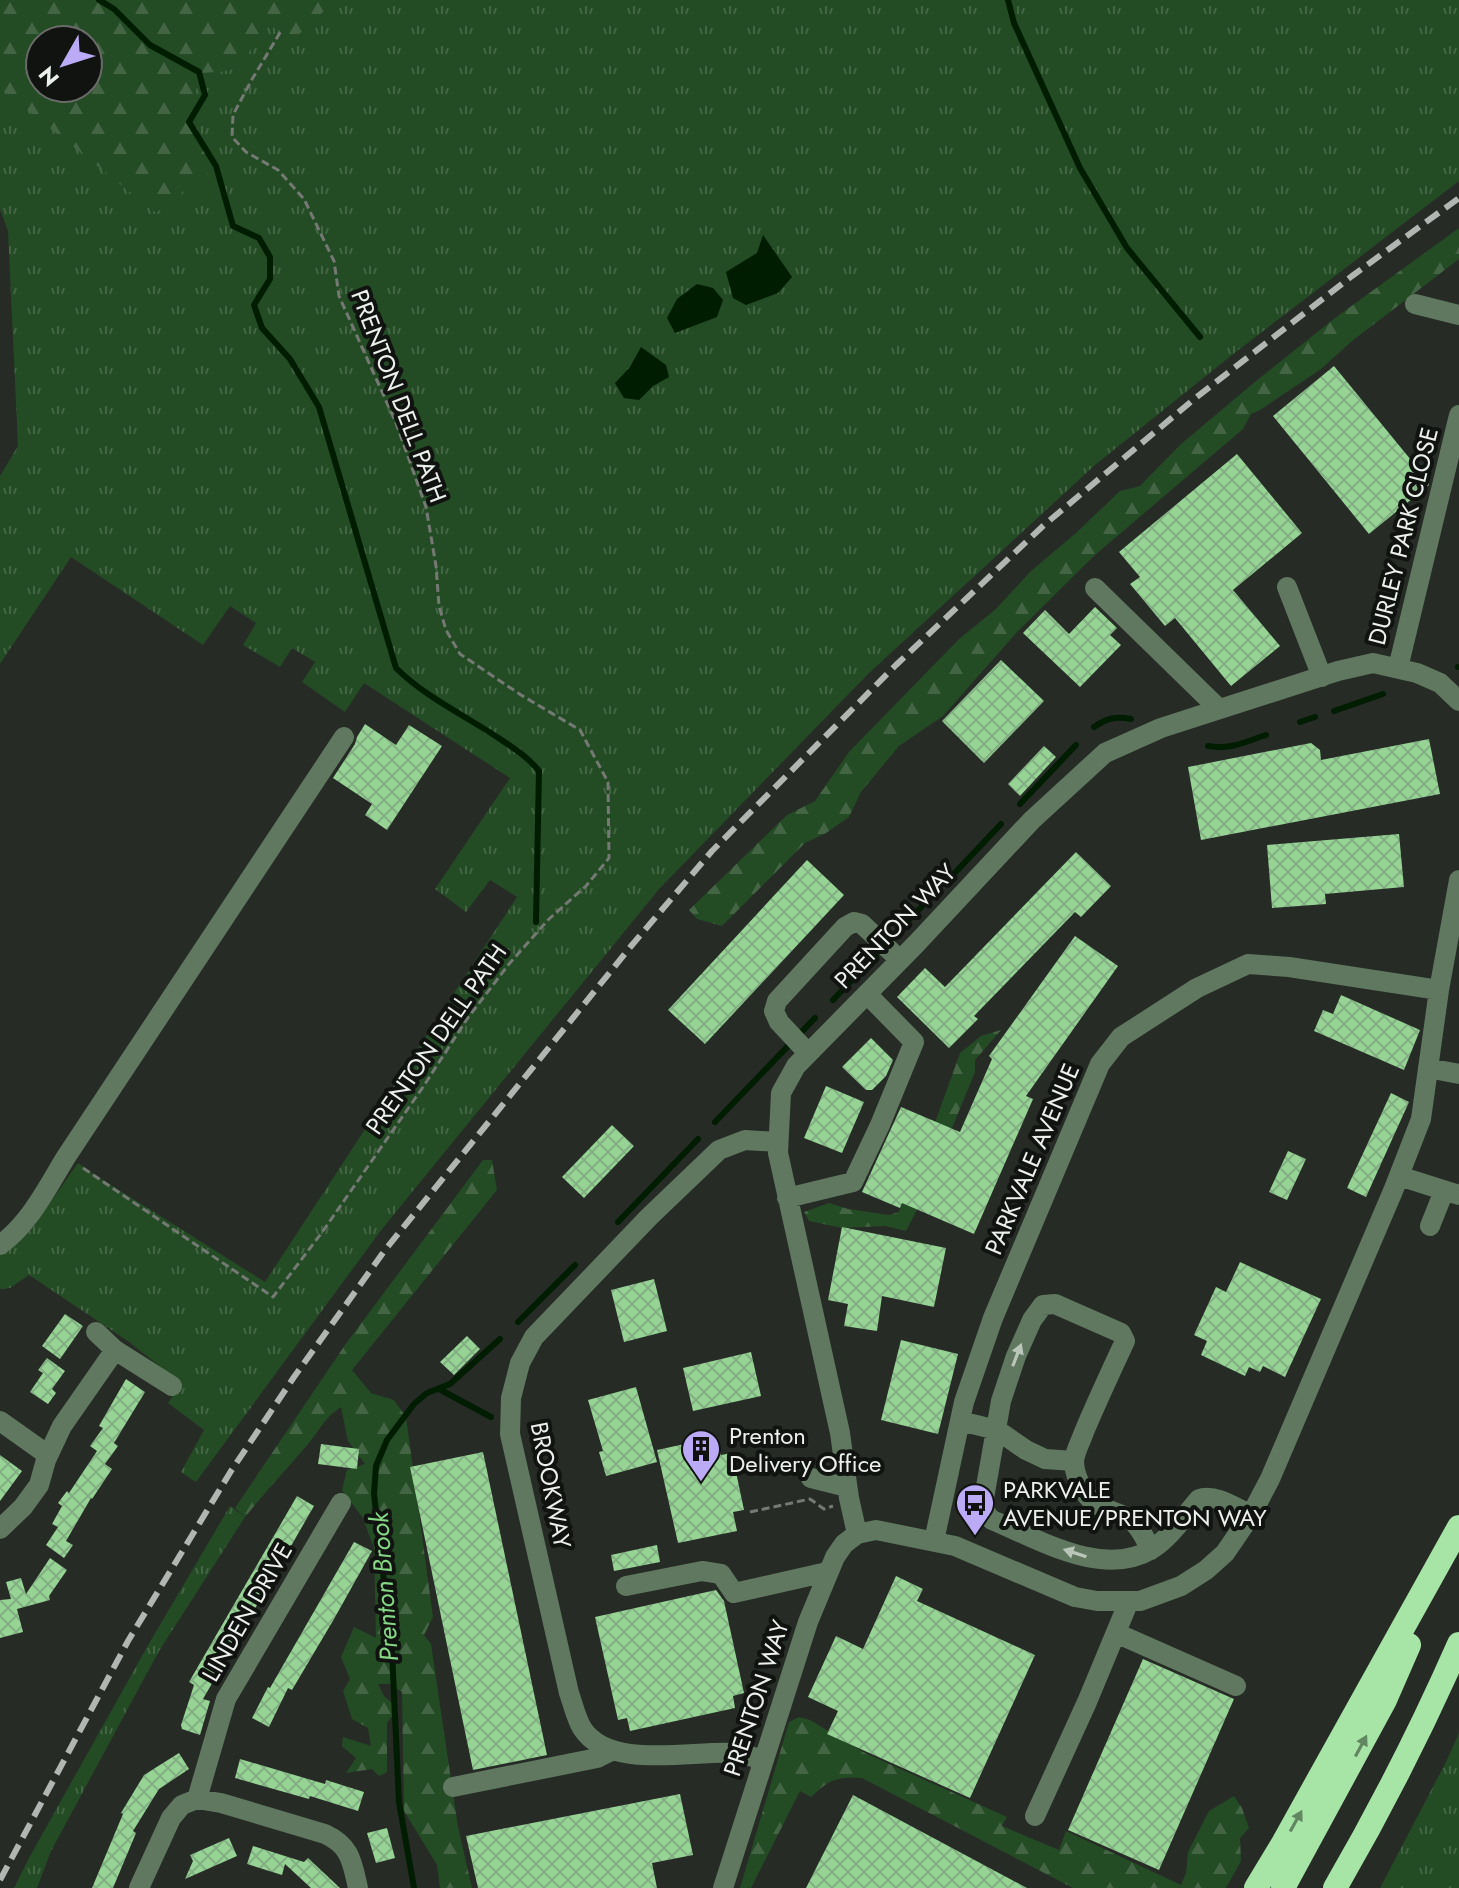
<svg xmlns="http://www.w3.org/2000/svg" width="1459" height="1888" viewBox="0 0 1459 1888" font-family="Jost,sans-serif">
<defs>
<pattern id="grass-tufts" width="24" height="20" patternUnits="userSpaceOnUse" patternTransform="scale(2)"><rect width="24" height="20" fill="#234b24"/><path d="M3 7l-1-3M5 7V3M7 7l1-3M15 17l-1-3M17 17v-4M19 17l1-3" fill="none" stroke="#436544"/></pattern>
<pattern id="forest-firs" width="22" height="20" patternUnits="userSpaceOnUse" patternTransform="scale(2)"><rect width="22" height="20" fill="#234b24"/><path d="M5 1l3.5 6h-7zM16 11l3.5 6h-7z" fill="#436544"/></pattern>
<pattern id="building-cross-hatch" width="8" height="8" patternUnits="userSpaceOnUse" patternTransform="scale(2)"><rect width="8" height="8" fill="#96d395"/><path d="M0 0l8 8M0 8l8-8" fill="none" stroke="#82b082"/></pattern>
</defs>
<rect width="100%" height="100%" fill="#262b26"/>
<path fill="url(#grass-tufts)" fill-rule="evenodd" d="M0 0H1459V181L1232 355 1095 465 868 674 660 888 382 1229 196 1482 181 1472 204 1430 168 1403 181 1383 129 1342 29 1275 10 1288 0 1289V1247L31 1230 78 1163 103 1180 265 1282 517 897 490 880 466 912 435 889 510 778 364 683 345 712 302 682 315 662 292 648 280 667 243 645 256 623 230 606 203 645 71 557 0 664V476L18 446 8 231 0 209ZM40 40H88V88H40Z
M230 1506 245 1517 159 1651 51 1851 37 1888H14L29 1858 147 1647Z
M1459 1733V1888H1380L1446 1762Z"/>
<path fill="url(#forest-firs)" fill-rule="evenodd" d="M0 0H336L296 37 266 25 239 68 219 72 200 73 189 122 216 166 156 213 0 88ZM40 40H88V88H40Z
M1459 228V259L1352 341 1321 369 1260 410 1251 414 1243 429 1095 555 1018 631 943 716 899 746 861 792 849 817 826 833 805 843 722 926 697 919 689 910 787 815 815 801 849 752 959 639 996 609 1031 571 1076 533 1120 491 1140 486 1180 445 1256 381 1335 318Z
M1001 1030 975 1060V1072L924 1196 906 1231 885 1226 842 1228 809 1221 804 1212 829 1203 848 1209 889 1215 899 1212 931 1134 960 1053 981 1036Z
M483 1160H492L497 1190 352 1370 371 1393 394 1400 406 1417 433 1617 424 1635 431 1644 458 1827 472 1888H440L437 1865 404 1811 402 1692 390 1684H378L384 1696 398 1708 387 1723V1772L379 1776 372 1769 346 1773 356 1758 342 1746 343 1737 371 1746 368 1728 352 1719 343 1691 350 1679 341 1657 354 1627 376 1638 374 1548 363 1518 342 1490 347 1470 365 1464 348 1441 341 1407C323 1419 321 1429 308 1444 287 1469 265 1492 245 1517L235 1508 345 1345Z
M799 1717 810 1720 865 1753 1007 1817 1002 1826 1059 1850 1066 1831 1181 1885 1186 1873 1188 1852 1209 1811 1234 1796 1242 1808 1249 1828 1240 1838 1241 1861 1226 1888H1073L862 1778C836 1777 830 1779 811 1797L800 1791 751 1888H740L789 1722Z"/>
<path fill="#001d02" d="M763 235 792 277 778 293 746 305 733 298 726 272 757 253Z
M697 284 713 288 723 300 717 317 675 333 667 318 677 299Z
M641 347 666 365 669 377 653 386 639 400 624 398 615 383 630 367Z"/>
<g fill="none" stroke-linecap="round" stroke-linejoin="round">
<path stroke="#001d02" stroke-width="6" d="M99 0 114 9 150 45 199 72 205 95 189 122 216 166 233 226 259 238 270 257V279L254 305 262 328 290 359 319 407 396 668C425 697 466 716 500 739 515 749 528 757 539 771L536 922
M1008 0 1014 23 1080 168 1127 248 1200 337
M1458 667H1459
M1334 711 1383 694
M1300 722 1315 717
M1094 727C1107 718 1116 716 1131 719
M1208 746C1230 750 1245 742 1266 735
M1020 804 1076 745
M951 877 1001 824
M894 935 933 895
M833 1000 876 955
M715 1122 815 1018
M618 1222 698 1139
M518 1322 575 1265
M439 1389 491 1417
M414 1888 399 1802 392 1651 374 1494 376 1466 387 1440 414 1404 427 1393 450 1384 500 1339"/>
</g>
<path fill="url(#building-cross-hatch)" d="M1334 366 1429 482V485L1369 534 1273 416Z
M1237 454 1302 533 1233 590 1280 646 1231 686 1175 618 1165 626 1130 584 1140 577 1119 552Z
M1095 607 1117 628 1110 635 1121 645 1080 687 1023 633 1045 610 1069 634Z
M1001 660 1044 701 984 763 942 721Z
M365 724 396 745 409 725 442 746 387 830 365 815 372 804 333 778 355 744 357 737Z
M1429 739 1440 794 1201 840 1188 767 1311 743 1320 750 1321 760Z
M1044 746 1056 757 1020 796 1008 784Z
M1399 834 1404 887 1325 894 1326 904 1272 908 1267 845Z
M1076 852 1111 886 1081 917 1075 912 974 1016 978 1019 949 1048 897 997 925 968 945 987Z
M807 860 844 895 705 1044 668 1010Z
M1075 936 1118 966 1026 1096 1033 1099 974 1234 902 1203 900 1208 862 1192 901 1107 960 1132 992 1059 989 1056Z
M1341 995 1420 1030 1404 1070 1314 1031 1323 1010 1333 1014Z
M871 1038 893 1060 886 1076 872 1090H866L842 1067Z
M826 1086 864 1102 842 1153 804 1138Z
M1391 1093 1409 1102 1366 1197 1347 1188Z
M612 1125 634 1146 584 1198 562 1177Z
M1288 1151 1306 1159 1287 1200 1269 1192Z
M842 1227 946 1248 934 1307 882 1296 877 1331 844 1326 848 1304 828 1300Z
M1240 1262 1321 1299 1285 1377 1263 1366 1260 1372 1249 1367 1245 1376 1201 1355 1207 1341 1194 1335 1216 1287 1226 1292Z
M654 1279 667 1331 624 1342 611 1290Z
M65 1314 83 1326 60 1359 42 1346Z
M467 1336 480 1349 454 1375 440 1362Z
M901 1340 958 1354 938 1434 881 1420Z
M751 1352 761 1396 693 1411 683 1368Z
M47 1358 65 1371 52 1389 56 1393 48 1404 30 1392 43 1373 38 1370Z
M126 1379 145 1392 114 1443 118 1446 105 1464 112 1469 92 1499 91 1498 66 1541 73 1545 64 1558 46 1545 58 1527 52 1524 62 1506 58 1503 67 1491 69 1493 97 1451 90 1446 103 1428 99 1426Z
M636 1387 657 1462 606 1476 599 1452 603 1451 588 1400Z
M717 1437 721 1455 732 1453 744 1510 733 1512 737 1531 678 1543 657 1450Z
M321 1444 359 1449 357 1469 318 1464Z
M483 1452 547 1755 473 1770 410 1467Z
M0 1455 22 1471 0 1501Z
M297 1496 314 1506 203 1699 210 1701 200 1735 182 1729 181 1725 194 1685 189 1682Z
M354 1542 372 1551 334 1619 292 1690 288 1688 269 1727 252 1718 268 1687 270 1688Z
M657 1545 660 1562 614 1571 611 1555Z
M50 1558 67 1570 49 1596 50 1600 17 1609 23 1632 0 1638V1600L11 1599 6 1582 21 1578 26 1594Z
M896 1576 923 1589 917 1601 1035 1655 970 1798 827 1734 838 1711 808 1697 836 1636 863 1649Z
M716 1590 724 1601 744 1693 733 1696 735 1708 630 1731 627 1718 618 1720 595 1617Z
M1143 1659 1234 1699 1159 1870 1068 1830Z
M179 1753 189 1769 159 1789 133 1831 136 1833 113 1888H92L123 1814 121 1813 144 1775Z
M240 1759 325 1784 326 1780 364 1792 358 1811 310 1796 309 1799 235 1778Z
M680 1794 693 1855 652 1863 657 1888H478L466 1836Z
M853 1795 1027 1888H806Z
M387 1828 395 1858 376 1863 367 1833Z
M229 1838 237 1856 185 1879 193 1861 190 1855Z
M253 1846 304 1862 308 1858 340 1888H311L285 1864 282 1875 247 1864Z"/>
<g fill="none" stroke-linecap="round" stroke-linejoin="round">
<path stroke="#747974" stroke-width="3" stroke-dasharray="8 4" stroke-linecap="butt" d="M83 1168 273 1297 323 1231 423 1087 467 1019 509 964 549 919 586 886 609 858 608 782 580 730 521 695 460 654 446 630 439 606 436 566 426 507 396 423 339 296 334 261 304 199 278 170 246 152 232 137 233 115 251 81 281 31
M750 1512 810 1499 824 1509 833 1506"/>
<path stroke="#5f785f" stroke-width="20" d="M1415 304 1459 315
M1287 587 1322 677
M1095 588 1219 709
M1398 668 1459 415
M808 1053 779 1022 774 1011 777 1001 845 927 854 922 862 924 900 960
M1428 1068 1459 1074
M1399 1176 1459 1195
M787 1198 853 1182 880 1125 914 1042 867 994
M1430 1226 1444 1191
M0 1245C30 1223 47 1188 66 1157L344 737
M96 1332 115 1350 172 1386
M0 1421 48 1455
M960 1421 997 1430 1026 1450 1045 1459 1074 1461
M811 1478 847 1487
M0 1529 23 1507 39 1485 46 1460 62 1426 115 1350
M857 1534 849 1498 840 1433 778 1153 781 1093 796 1066 916 944 1032 820 1105 753 1161 728 1338 671 1373 663 1417 673 1440 683 1459 701
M934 1541 964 1402 993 1318 1100 1064 1121 1037 1197 988 1248 964 1289 967 1439 990
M1151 1550C1145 1539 1140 1526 1130 1519 1118 1512 1102 1510 1091 1500 1082 1491 1074 1474 1074 1461 1075 1451 1081 1441 1084 1432 1097 1401 1111 1371 1125 1341L1121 1333 1055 1304 1043 1305 1032 1320 1016 1356 1001 1401 984 1498C984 1508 984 1513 992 1520 1038 1539 1103 1579 1152 1549 1171 1537 1185 1515 1199 1499 1215 1493 1236 1508 1251 1515
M626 1586 702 1571 721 1574 734 1593 827 1572
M1116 1633 1236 1686
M764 1760C754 1758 744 1753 734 1753 692 1750 609 1771 582 1728 576 1718 573 1704 569 1693L510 1434 511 1398 520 1363 534 1337 649 1217 719 1150 745 1140 778 1142
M453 1787 597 1758 613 1750
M197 1799 226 1699 341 1503
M1035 1816 1087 1702 1129 1601
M139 1888 171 1818 182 1805 197 1799 221 1803 325 1834C351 1846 352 1862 358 1888
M723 1888 808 1622 835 1557 844 1544 857 1534 876 1530 955 1546 1075 1597 1097 1601H1140L1181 1586 1206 1570 1225 1553 1251 1515 1270 1479 1393 1191 1421 1119 1439 990 1459 880"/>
<path stroke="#a7e5a6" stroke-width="24" d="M1256 1888 1282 1845 1459 1527
M1283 1888 1385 1700 1409 1645
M1335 1888C1381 1809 1422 1728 1459 1644"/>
<path stroke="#b2b6b2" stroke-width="6" stroke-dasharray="16 8" stroke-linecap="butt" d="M0 1880 128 1641 231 1471 294 1377 385 1250 632 945 712 851 896 665 1043 526 1193 400 1352 276 1459 198"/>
</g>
<defs><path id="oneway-solid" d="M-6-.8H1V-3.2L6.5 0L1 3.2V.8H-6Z" transform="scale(2)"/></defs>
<g fill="#bbc6bb">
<use href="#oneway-solid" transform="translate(1017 1355) rotate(-69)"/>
<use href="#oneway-solid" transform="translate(1075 1553) rotate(-162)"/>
</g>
<g fill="#638662">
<use href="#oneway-solid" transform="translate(1361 1746) rotate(-62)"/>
<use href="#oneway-solid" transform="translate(1296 1821) rotate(-61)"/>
</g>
<defs>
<g id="building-pin" transform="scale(2)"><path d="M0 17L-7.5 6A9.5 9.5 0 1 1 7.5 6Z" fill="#bbaaf6" stroke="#101310"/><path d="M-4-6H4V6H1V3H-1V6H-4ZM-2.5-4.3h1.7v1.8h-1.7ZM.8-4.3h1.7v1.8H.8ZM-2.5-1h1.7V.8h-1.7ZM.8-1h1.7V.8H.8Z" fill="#111"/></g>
<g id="bus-pin" transform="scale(2)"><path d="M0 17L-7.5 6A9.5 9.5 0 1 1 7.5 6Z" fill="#bbaaf6" stroke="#101310"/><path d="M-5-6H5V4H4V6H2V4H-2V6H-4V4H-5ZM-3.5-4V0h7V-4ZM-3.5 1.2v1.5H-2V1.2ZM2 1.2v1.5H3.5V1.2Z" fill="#111"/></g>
</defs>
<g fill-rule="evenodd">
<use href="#building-pin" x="701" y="1449"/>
<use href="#bus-pin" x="975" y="1503"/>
</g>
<g text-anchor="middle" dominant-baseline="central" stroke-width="8" stroke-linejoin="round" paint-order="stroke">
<g font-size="24" fill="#ecf0ec" stroke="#101310">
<text transform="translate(399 396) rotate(69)">PRENTON DELL PATH</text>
<text transform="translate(1403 536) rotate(-76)">DURLEY PARK CLOSE</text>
<text transform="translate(895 926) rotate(-46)">PRENTON WAY</text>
<text transform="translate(436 1039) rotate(-55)">PRENTON DELL PATH</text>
<text transform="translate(1032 1159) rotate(-67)">PARKVALE AVENUE</text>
<text transform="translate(551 1485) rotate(79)">BROOKWAY</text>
<text transform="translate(247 1612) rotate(-60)">LINDEN DRIVE</text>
<text transform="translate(756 1698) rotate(-72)">PRENTON WAY</text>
</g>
<g font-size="24" fill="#ecf0ec" stroke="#101310" text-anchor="start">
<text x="729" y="1435">Prenton<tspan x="729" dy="28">Delivery Office</tspan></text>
<text x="1003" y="1489">PARKVALE<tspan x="1003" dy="28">AVENUE/PRENTON WAY</tspan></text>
</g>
<g font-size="26" font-style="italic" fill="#85d685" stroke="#101310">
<text transform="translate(384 1587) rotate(-94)">Prenton Brook</text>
</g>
</g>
<g transform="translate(64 64) rotate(231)"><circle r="38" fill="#101310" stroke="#686b68" stroke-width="2"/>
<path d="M0-6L14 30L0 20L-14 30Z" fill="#bbaaf6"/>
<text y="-12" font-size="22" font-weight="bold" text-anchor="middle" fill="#ecf0ec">N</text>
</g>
</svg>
